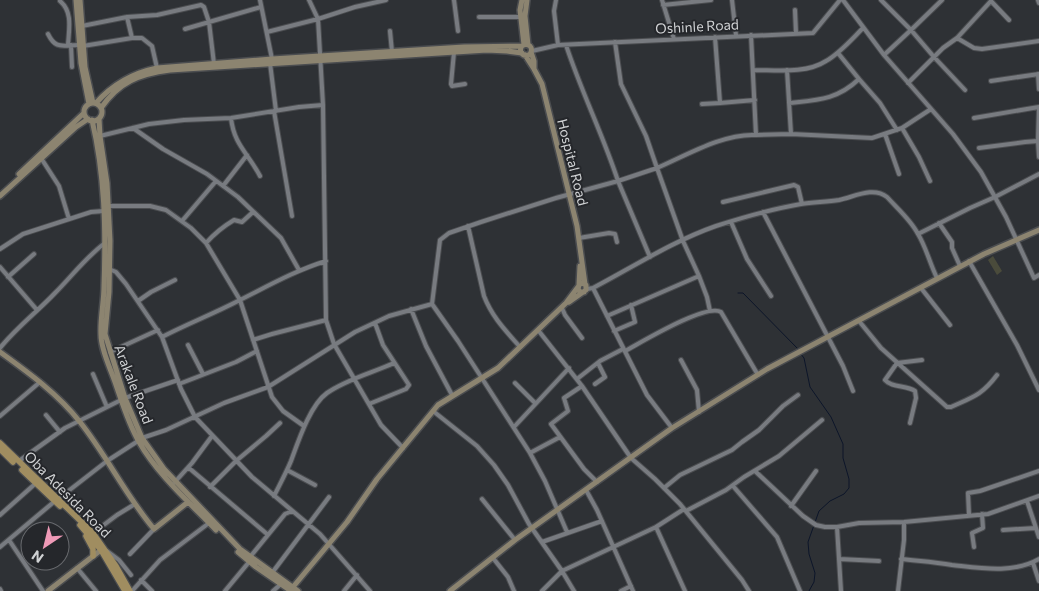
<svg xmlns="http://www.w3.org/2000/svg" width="1039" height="591" viewBox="0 0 1039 591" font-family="Commissioner,sans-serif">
<rect width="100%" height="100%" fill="#2e3135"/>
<path fill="#4a4b3b" d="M993 256 1002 271 997 275 988 260Z"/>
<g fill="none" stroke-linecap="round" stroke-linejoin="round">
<path stroke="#0c1529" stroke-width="1" d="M738 293H743L798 349
M800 353 804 358 810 387 831 417 843 444V458L849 479V488L844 494 830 501 819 511 808 542 809 554 815 573 814 582 809 591"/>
<g stroke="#4b4d50" stroke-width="6">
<path id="street" d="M260 0 272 59
M309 0 318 19 355 7 386 0
M454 0 458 31
M556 0 554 11 558 45
M662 0 674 39
M732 0 736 35
M843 0 884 55 953 134 981 172 1006 217 1034 278 1039 275
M881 0 911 30 942 0
M1038 0 1039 3
M60 1C73 12 69 29 68 45
M663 5 711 0
M795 10 796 33
M127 17 132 38
M479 17H520
M82 26 127 17 157 15 201 5 204 7 209 22 214 64
M185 29 261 7
M390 31 392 52
M267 32 318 19 323 105 326 320 334 344 381 425 403 448
M48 34C56 50 62 45 79 45
M751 35 756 135 791 134 872 138 902 128 919 157 930 181
M715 37 720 103 755 100
M957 38 974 48 982 49 1039 41
M615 42 621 84 646 136 657 168C687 155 724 133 756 135
M71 45 72 67
M566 45C581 91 603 135 618 181L657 168 683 241 699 276
M83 46 132 38H142L152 46 157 68
M532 51 558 45 813 33 840 0
M454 52 451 84 452 86 465 84
M884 55 911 30 934 57 965 90
M270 63 276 111
M754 70C776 70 806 74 826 61 840 53 851 40 863 28
M787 70 791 134
M1038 74 1039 89
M859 79 880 103 897 130
M991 81 1039 74
M908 83 943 48 957 38 991 1 1009 20
M789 103C817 100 837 100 859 79L838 53
M702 104 720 103
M274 111 292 216
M231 118C234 145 248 153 260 176
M974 118 1039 107 1038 141 1025 142 979 148
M133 128 163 149 207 174 238 197 281 238 299 270
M902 128 931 109
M885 134 899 174
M100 136 149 124 184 120 231 118 299 107 323 105
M1038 141 1039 157
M41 158 59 186 69 219
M223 186 247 155
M723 202 794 185 798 187 802 204
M109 206H150L166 210 191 228 206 243 240 300 272 397 283 411 304 426
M763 212 843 366 853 391
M182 221 216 181
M731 222 747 259 771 296
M939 223 952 242V248L960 266
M468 226 484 296C492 317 506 331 520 347
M918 234 970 208 995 197 1039 174
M579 238 609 233 615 234 617 242
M206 243C214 234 224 226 234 220L242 222 253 212
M0 249 23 234 91 212 104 211
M969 261 1017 345 1039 390
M0 267 37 310
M109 269 116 272 126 284 162 337 181 389 195 417 252 477 320 534 370 591
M8 277 34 254
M593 288 647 395 672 428
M921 288 950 325
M587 289 593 288C633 267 673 241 716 226 744 217 772 209 801 204 814 202 827 202 839 200 854 197 873 186 887 197 897 208 911 220 918 234 926 247 930 264 937 278
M138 301 151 292 175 280
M562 308 565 315 582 338
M411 309 426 346 452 395
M607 316 699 276 707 297 710 311
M859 321 881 348 947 407H951C973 397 982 395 997 375
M538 330 582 386 631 458 655 479 680 504 742 580 749 591
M614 331 635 322 631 305
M162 337C187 324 213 314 238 301 268 286 294 271 326 261
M253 340 272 334 326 320
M188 345 203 374
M0 348C17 327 37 312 55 293 72 276 86 257 105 243
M625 351C642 342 706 303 721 312L758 375
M110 352 158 330
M681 360 697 390 699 412
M93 374 107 407
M577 379 600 361 623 349
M515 383 535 403
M179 384 236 362 257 351
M595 384 605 377 598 363
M582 386 564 398 568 411 551 424 584 469 597 482
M125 398 178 380
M369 404 406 389 409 385 383 345 375 323
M433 411 477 446 494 465 508 485 529 524 562 571 656 527 684 509
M46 415 60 432
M0 416 40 382
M910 423 916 398 915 391C906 385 892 388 885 380L897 363 922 360
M514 427 569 368
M142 438 166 430 224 403 268 387 355 332 389 316 432 304
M530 453 560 437
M19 461 65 428 121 400
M189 468 267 534
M287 470 315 485
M755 471 803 516 816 525 825 527H837L859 523 904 522 988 514 1039 496
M174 483 192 463 212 436
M733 486 777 537 800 591
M210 487 236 461 266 436 280 423
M664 488 680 475 732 450 742 442 759 430 783 406 798 395
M586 490 597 510 633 591
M274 496C280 484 286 473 291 461 298 442 310 405 327 393 347 379 372 373 394 363
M58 499 107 461 138 441
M482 499 515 540
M1027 501 1039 537
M791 506 816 471
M686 511 726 490 744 477 779 456 822 420
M0 515 36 483
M969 515 968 493 980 491 1039 471
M656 527 685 591
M837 527 841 591
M1003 530 1036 528
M567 532 545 481 530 453 458 341 432 304 440 240 449 233 481 222 556 198 618 181 650 257
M93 533 117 515 135 504
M9 540 43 591
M542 542 602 521
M0 547 55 501
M974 547 972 533 983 528 982 514
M107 551 119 560 131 575
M130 554 154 529
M250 557 285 514 292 511
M493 558 508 577 514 591
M839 559 879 561
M901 559C918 561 935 562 952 565 980 568 1013 574 1039 559
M1033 563 1039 581
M77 568 96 591
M272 573 329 497
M141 580 152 591
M0 589 1 591
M132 591 160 560 209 523
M225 591 249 562
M273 591 281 584
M344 591 357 575
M542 591 562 571 574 591
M621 591 631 586
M898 591 904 540V522"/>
</g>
<g stroke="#4b4d50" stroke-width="8">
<path id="secondary" d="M76 0 81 63 89 104
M80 0 85 67 93 103
M522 0 520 10 524 45
M527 0 525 16 528 45
M520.5 50a5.5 5.5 0 1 1 11 0a5.5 5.5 0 1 1-11 0Z
M531 52 534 61V68
M525 55 534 69 542 84 577 226 585 284
M96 103C112 85 133 73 157 68L272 59 464 47 522 46
M84 112a9 9 0 1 1 18 0a9 9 0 1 1-18 0Z
M101 108C119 82 139 74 170 70L487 50 507 51 522 53
M99 119 100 136 107 183 110 241 109 292 105 334 125 398 142 438 164 469 240 549 298 591
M92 120C105 175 106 230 104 286 104 302 100 319 101 335 101 350 110 367 115 382 122 402 128 423 139 442 158 475 189 502 216 530
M19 174 84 113
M0 196 76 127 88 119
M579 285 580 266
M569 302 586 290V285L582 283 579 285 578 289 580 292H584
M0 352C29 373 58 394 80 422 107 456 126 496 154 529L188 502
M238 552 256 567 291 591
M293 587 347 522 377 479 438 405 498 368 566 303 578 287
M48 591 101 550
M450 591 515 540 672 428 767 369 984 254 1039 230"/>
</g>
<g stroke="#4b4d50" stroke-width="8">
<path id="primary" d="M0 443 93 533 116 566 130 591
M0 449 13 462
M22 470 60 506
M80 525 101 550 125 591
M86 536 93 549V556"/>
</g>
<use href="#street" stroke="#787b80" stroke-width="4"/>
<use href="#secondary" stroke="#8c8470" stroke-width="5"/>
<use href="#primary" stroke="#a08d60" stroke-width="5.5"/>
</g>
<g text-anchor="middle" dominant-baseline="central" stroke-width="4" stroke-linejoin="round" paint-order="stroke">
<g font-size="14" fill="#d0d2d4" stroke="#25272b">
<text transform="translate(697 26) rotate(-3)">Oshinle Road</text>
<text transform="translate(573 162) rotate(76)">Hospital Road</text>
<text transform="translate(134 384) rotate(69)">Arakale Road</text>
<text transform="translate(68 494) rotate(45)">Oba Adesida Road</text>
</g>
</g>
<g transform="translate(45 546) rotate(215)"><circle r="24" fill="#25272b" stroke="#696b6f"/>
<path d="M0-4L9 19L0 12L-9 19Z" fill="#ef9ab7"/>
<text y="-8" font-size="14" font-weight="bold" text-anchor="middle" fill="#d0d2d4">N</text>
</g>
</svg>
